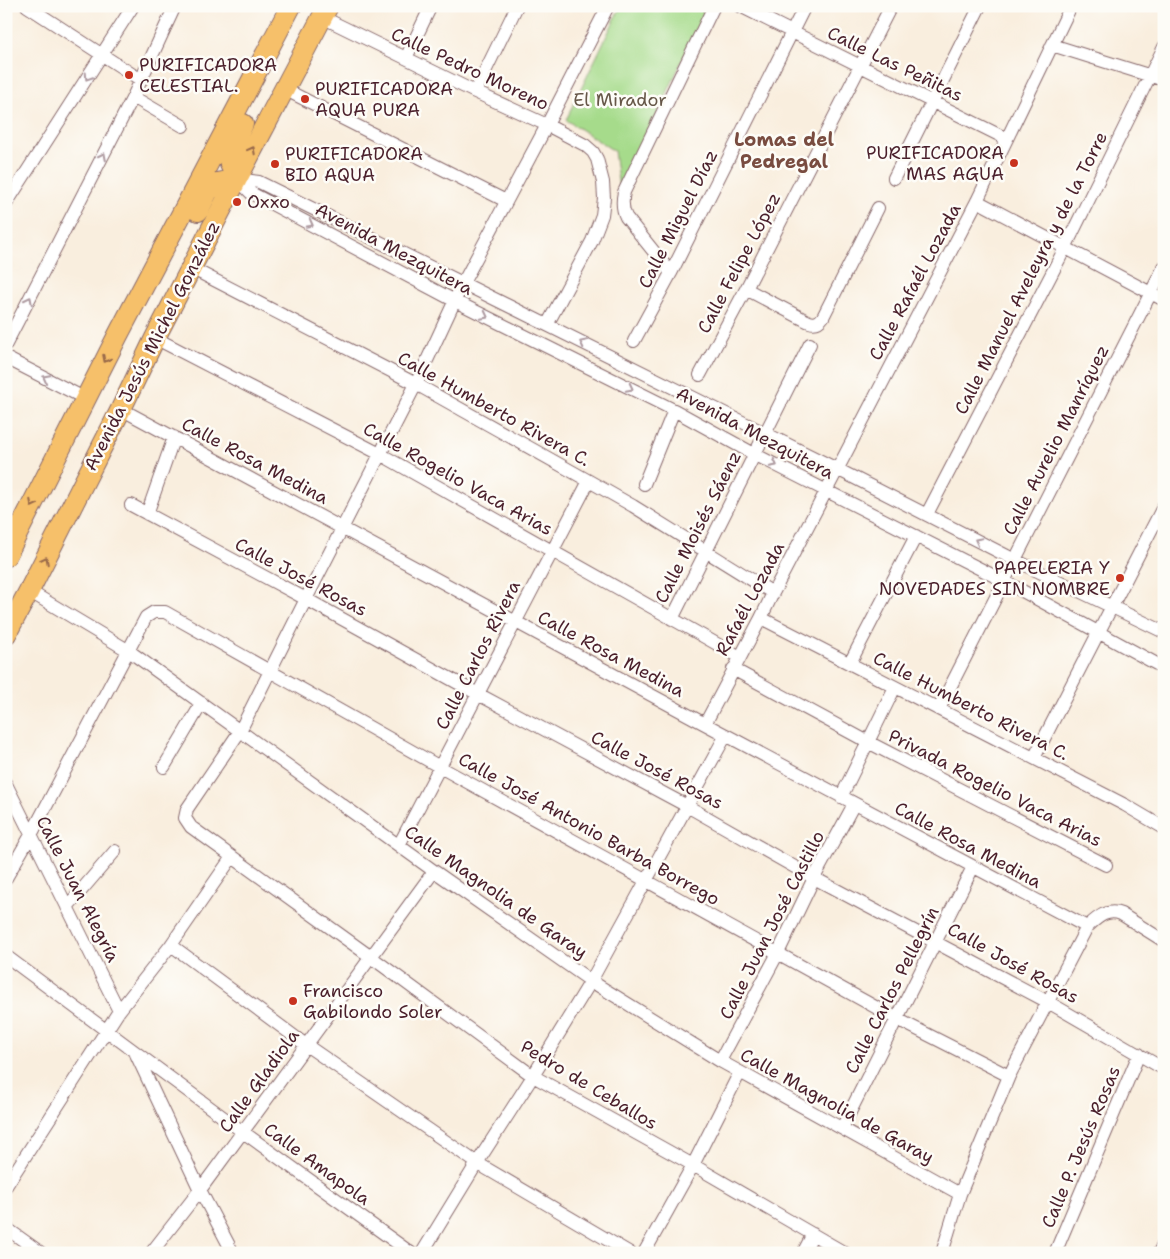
<svg xmlns="http://www.w3.org/2000/svg" width="1170" height="1259" viewBox="0 0 1170 1259" font-family="'Shantell Sans',sans-serif">
<rect width="100%" height="100%" fill="#fdfcf7"/>
<filter id="ink" filterUnits="userSpaceOnUse"><feTurbulence type="fractalNoise" baseFrequency=".02" numOctaves="2"/><feDisplacementMap in="SourceGraphic" scale="10" xChannelSelector="R" yChannelSelector="G"/><feConvolveMatrix kernelMatrix="1 2 1 2 8 2 1 2 1" color-interpolation-filters="sRGB"/></filter>
<filter id="wash" filterUnits="userSpaceOnUse"><feTurbulence type="fractalNoise" baseFrequency=".0096" numOctaves="4" result="noise"/><feDisplacementMap in="SourceGraphic" scale="20" xChannelSelector="R" yChannelSelector="G"/><feGaussianBlur stdDeviation="1.12" result="paint"/><feColorMatrix in="noise" values="0 0 0 0 0 0 0 0 0 0 0 0 0 0 0 0 0 1.4 0 .05"/><feComposite in="paint" operator="in"/></filter>
<g filter="url(#wash)">
<rect width="100%" height="100%" fill="#f9eede"/>
<path fill="#a6db8b" stroke="#787d5b" d="M621 6H707L620 196 614 151 566 120Z"/>
</g>
<g filter="url(#ink)">
<g fill="none" stroke-linecap="round" stroke-linejoin="round">
<g stroke="#87676a" stroke-width="14">
<path id="minor" d="M27 6 141 80
M608 6 547 125 463 283 416 384 306 599 240 731 187 809 185 818 191 827 371 957 533 1076 693 1165 845 1253
M740 6 1007 139
M322 17 475 92 547 125 585 145 593 152 597 159 603 182 604 198 602 215 592 241 547 325
M1052 45 1164 80
M406 58 431 6
M284 89 506 201
M475 92 517 6
M133 97 183 126
M894 178 980 6
M237 179 251 193 455 301 674 410 754 454 1004 581 1164 668
M237 179 259 182 837 469 1015 560 1164 632
M977 201 1164 300
M6 204 133 6
M191 268 416 384 589 481 633 506 773 593
M671 273 626 217C622 209 622 201 624 192L714 6
M746 289 805 320C812 324 818 324 823 317L878 208
M155 338 380 454 740 657
M634 341 671 273 805 6
M6 344 133 97 175 6
M6 358 86 399
M700 375 746 289 891 6
M121 409 705 724 1087 927
M644 484 674 410
M131 505 306 599 478 694 687 806 814 878 1048 1002 1164 1069
M147 514 174 437
M927 514 1065 248 1164 47
M29 591 129 651 434 871 591 981 720 1061 960 1194
M761 618 1125 805 1164 828
M672 619 810 344
M850 663 916 536
M733 669 868 742 1106 865
M939 709 1164 267
M705 724 761 618 773 593 977 201 1071 6
M1034 758 1164 505
M164 767 202 703
M6 784 119 1011
M841 797 895 687
M399 845 589 481
M6 878 31 835 146 617 154 612H165L440 767 897 1019 1009 1076
M67 907 115 851
M171 945 306 1045 477 1163 630 1253
M6 956 243 1132 411 1253
M135 1052 200 1190 233 1253
M720 1061 778 953 814 878 854 804
M842 1128 973 867
M6 1186 119 1011 171 945 232 857
M6 1228 41 1253
M151 1253 200 1190 434 871
M422 1253 477 1163 533 1076 591 981 726 735
M644 1253 693 1165 740 1072
M803 1253 813 1234
M942 1253 960 1194 1009 1076 1087 927C1097 918 1107 908 1121 914L1164 941
M1055 1253 1139 1054
M1159 1253 1164 1242"/>
</g>
<g stroke="#87676a" stroke-width="22">
<path id="primary" d="M198 211 208 191 217 183 237 179 230 164 232 147 243 124
M6 556 118 335 291 6
M6 634 29 591 121 409 155 338 237 179 328 6"/>
</g>
<use href="#minor" stroke="#fff" stroke-width="12"/>
<use href="#primary" stroke="#f6c06b" stroke-width="20"/>
</g>
<defs><path id="oneway-chevron" d="M-2-3.5L2.5 0L-2 3.5" fill="none" stroke-width="1.6" stroke-linecap="round" stroke-linejoin="round" transform="scale(1.25)"/></defs>
<g stroke="#ae9aa0">
<use href="#oneway-chevron" transform="translate(88 77) rotate(123)"/>
<use href="#oneway-chevron" transform="translate(103 156) rotate(-63)"/>
<use href="#oneway-chevron" transform="translate(310 224) rotate(28)"/>
<use href="#oneway-chevron" transform="translate(29 300) rotate(-63)"/>
<use href="#oneway-chevron" transform="translate(485 316) rotate(27)"/>
<use href="#oneway-chevron" transform="translate(583 343) rotate(-154)"/>
<use href="#oneway-chevron" transform="translate(46 378) rotate(-152)"/>
<use href="#oneway-chevron" transform="translate(630 388) rotate(27)"/>
<use href="#oneway-chevron" transform="translate(774 464) rotate(27)"/>
<use href="#oneway-chevron" transform="translate(978 541) rotate(-152)"/>
</g>
<g stroke="#976748">
<use href="#oneway-chevron" transform="translate(252 150) rotate(-62)"/>
<use href="#oneway-chevron" transform="translate(106 359) rotate(117)"/>
<use href="#oneway-chevron" transform="translate(33 504) rotate(117)"/>
<use href="#oneway-chevron" transform="translate(45 560) rotate(-63)"/>
</g>
</g>
<g fill="#c8321e" stroke="#fdfcf7" stroke-width="2">
<circle cx="129" cy="75" r="5"/>
<circle cx="305" cy="99" r="5"/>
<circle cx="1014" cy="163" r="5"/>
<circle cx="275" cy="164" r="5"/>
<circle cx="237" cy="202" r="5"/>
<circle cx="1120" cy="578" r="5"/>
<circle cx="293" cy="1001" r="5"/>
</g>
<g text-anchor="middle" dominant-baseline="central" stroke-width="5" stroke-linejoin="round" paint-order="stroke">
<g font-size="18" fill="#4a1f2b" stroke="#fdfcf7">
<text transform="translate(895 64) rotate(26)">Calle Las Peñitas</text>
<text transform="translate(470 69) rotate(25)">Calle Pedro Moreno</text>
<text transform="translate(678 219) rotate(-63)">Calle Miguel Díaz</text>
<text transform="translate(394 249) rotate(28)">Avenida Mezquitera</text>
<text transform="translate(739 263) rotate(-62)">Calle Felipe López</text>
<text transform="translate(1031 273) rotate(-63)">Calle Manuel Aveleyra y de la Torre</text>
<text transform="translate(915 282) rotate(-62)">Calle Rafaél Lozada</text>
<text transform="translate(152 346) rotate(-63)">Avenida Jesús Michel González</text>
<text transform="translate(494 409) rotate(29)">Calle Humberto Rivera C.</text>
<text transform="translate(755 433) rotate(28)">Avenida Mezquitera</text>
<text transform="translate(1056 440) rotate(-63)">Calle Aurelio Manríquez</text>
<text transform="translate(255 461) rotate(28)">Calle Rosa Medina</text>
<text transform="translate(458 479) rotate(29)">Calle Rogelio Vaca Arias</text>
<text transform="translate(698 527) rotate(-63)">Calle Moisés Sáenz</text>
<text transform="translate(301 577) rotate(28)">Calle José Rosas</text>
<text transform="translate(750 599) rotate(-62)">Rafaél Lozada</text>
<text transform="translate(611 654) rotate(28)">Calle Rosa Medina</text>
<text transform="translate(478 655) rotate(-63)">Calle Carlos Rivera</text>
<text transform="translate(971 706) rotate(27)">Calle Humberto Rivera C.</text>
<text transform="translate(657 770) rotate(28)">Calle José Rosas</text>
<text transform="translate(995 788) rotate(27)">Privada Rogelio Vaca Arias</text>
<text transform="translate(589 829) rotate(29)">Calle José Antonio Barba Borrego</text>
<text transform="translate(968 845) rotate(28)">Calle Rosa Medina</text>
<text transform="translate(78 889) rotate(63)">Calle Juan Alegría</text>
<text transform="translate(496 892) rotate(35)">Calle Magnolia de Garay</text>
<text transform="translate(772 925) rotate(-63)">Calle Juan José Castillo</text>
<text transform="translate(1013 963) rotate(29)">Calle José Rosas</text>
<text transform="translate(892 990) rotate(-63)">Calle Carlos Pellegrín</text>
<text transform="translate(259 1081) rotate(-54)">Calle Gladiola</text>
<text transform="translate(589 1085) rotate(31)">Pedro de Ceballos</text>
<text transform="translate(837 1106) rotate(29)">Calle Magnolia de Garay</text>
<text transform="translate(1081 1147) rotate(-67)">Calle P. Jesús Rosas</text>
<text transform="translate(317 1164) rotate(36)">Calle Amapola</text>
</g>
<g font-size="18" fill="#4a1f2b" stroke="#fdfcf7" text-anchor="start">
<text x="139" y="65">PURIFICADORA<tspan x="139" dy="21">CELESTIAL.</tspan></text>
<text x="315" y="89">PURIFICADORA<tspan x="315" dy="21">AQUA PURA</tspan></text>
<text x="1004" y="153" text-anchor="end">PURIFICADORA<tspan x="1004" dy="21">MAS AGUA</tspan></text>
<text x="285" y="154">PURIFICADORA<tspan x="285" dy="21">BIO AQUA</tspan></text>
<text x="247" y="202">Oxxo</text>
<text x="1110" y="568" text-anchor="end">PAPELERIA Y<tspan x="1110" dy="21">NOVEDADES SIN NOMBRE</tspan></text>
<text x="303" y="991">Francisco<tspan x="303" dy="21">Gabilondo Soler</tspan></text>
</g>
<g font-size="18" fill="#665748" stroke="#fdfcf7">
<text x="620" y="100">El Mirador</text>
</g>
<g font-size="19" font-weight="bold" fill="#794c40" stroke="#fdfcf7">
<text x="784" y="139">Lomas del<tspan x="784" dy="22">Pedregal</tspan></text>
</g>
</g>
<rect width="1170" height="1259" fill="none" stroke="#fdfcf7" stroke-width="25"/>
</svg>
